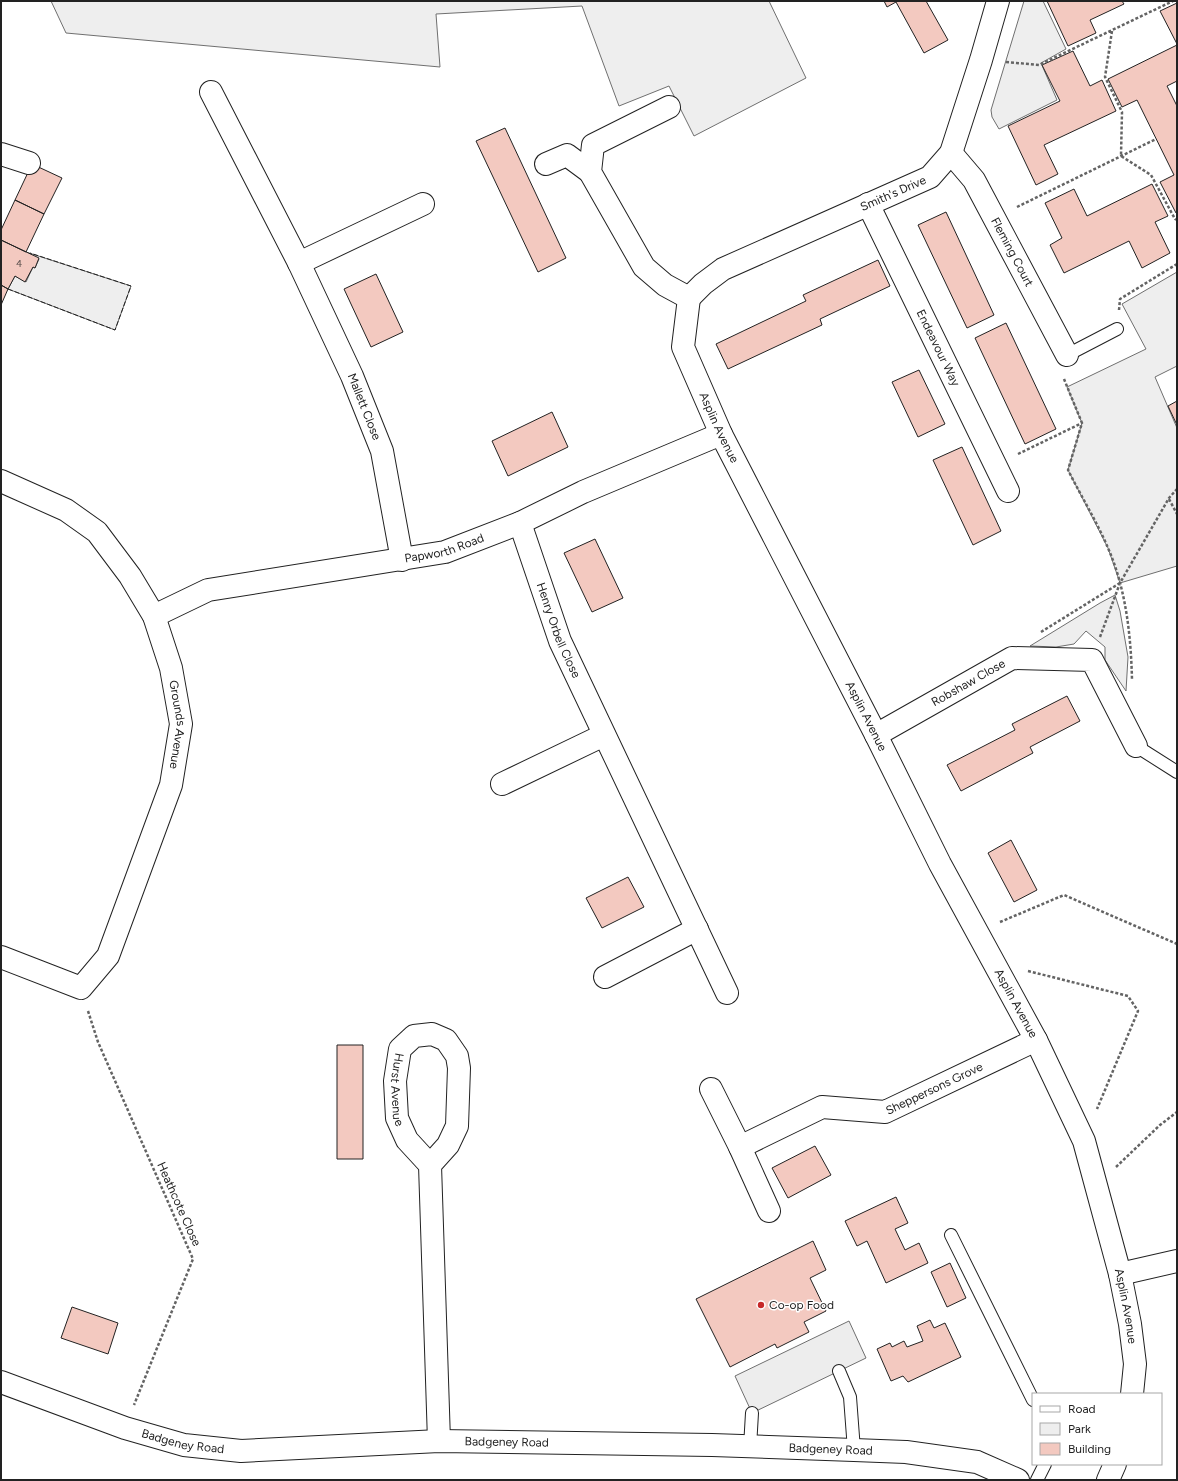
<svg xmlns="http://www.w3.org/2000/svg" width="1178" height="1481" viewBox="0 0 1178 1481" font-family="Figtree,sans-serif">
<rect width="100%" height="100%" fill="#fff"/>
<path fill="#eee" stroke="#6f6f6f" d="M51 1H769L806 78 694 136 669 86 619 106 582 6 436 14 440 67 66 33Z
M1024 1H1043L1066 49 1041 63 1057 100 999 129 992 117 991 110Z
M26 252 131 286 115 330 8 289 15 276 26 282 33 267 35 268 39 259Z
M1177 272V366L1155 377 1177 428V566L1120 583 1108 548 1068 470 1082 423 1067 387 1146 349 1122 304Z
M1115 595 1120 611 1128 657 1126 691 1105 660V647L1086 631 1074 644 1056 647 1030 646 1100 603Z"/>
<path fill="#ededed" stroke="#6f6f6f" d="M849 1321 866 1358 752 1413 735 1376Z"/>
<path fill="#f3c9c0" stroke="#222" d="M884 1H926L948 40 924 53 896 2 887 7Z
M1047 1H1122L1124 4 1090 20 1096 33 1068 46Z
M1177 3V44L1160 11Z
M1177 45V81L1167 86 1177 106V212L1176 213 1160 182 1174 175 1137 100 1122 107 1108 79Z
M1073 51 1090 86 1102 80 1116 111 1044 145 1058 174 1036 185 1008 126 1060 101 1042 65Z
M505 128 566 258 538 272 476 141Z
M32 164 62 178 44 214 15 200Z
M1152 184 1168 216 1155 222 1170 253 1142 268 1129 241 1064 273 1050 245 1062 238 1045 203 1074 189 1087 216Z
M15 200 44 214 26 252 1 240V230Z
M946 212 994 315 967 328 918 225Z
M1 240 39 258 35 268 33 267 25 282 15 276 8 289 1 285Z
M878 260 890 286 820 319 822 325 728 369 716 344 806 301 803 295Z
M376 274 403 332 371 347 344 289Z
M1 285 8 289 1 305Z
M1006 323 1056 429 1025 444 975 338Z
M919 370 945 424 918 437 892 382Z
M1177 401V425L1168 406Z
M552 412 568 447 508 476 492 441Z
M962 447 1001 531 973 545 933 460Z
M595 539 623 598 592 612 564 553Z
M1067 696 1080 721 1030 747 1033 753 961 791 947 765 1015 730 1012 724Z
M1011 840 1037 890 1014 902 988 853Z
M628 877 644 907 602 928 586 898Z
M337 1045H363V1159H337Z
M815 1146 831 1175 788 1198 772 1168Z
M896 1197 908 1223 895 1229 905 1250 919 1243 928 1263 886 1283 867 1241 857 1246 845 1221Z
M813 1241 826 1270 810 1278 826 1311 804 1322 809 1332 777 1348 775 1344 730 1367 696 1299Z
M950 1263 966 1298 947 1307 931 1272Z
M72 1307 118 1323 108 1354 61 1338Z
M930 1320 934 1328 945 1323 961 1357 908 1382 903 1376 891 1381 877 1349 890 1343 892 1347 904 1341 907 1347 923 1341 917 1326Z"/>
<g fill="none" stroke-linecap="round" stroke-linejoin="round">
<g stroke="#222" stroke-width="14">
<path id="service" d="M1067 355 1117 329
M1136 746 1177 772
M951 1235 1033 1400
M839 1371 850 1397 854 1450
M750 1447 752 1413
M1037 1480 1045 1464"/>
</g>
<g stroke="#222" stroke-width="24">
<g id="minor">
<path id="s1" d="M211 92 299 263 352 376 382 451 402 560"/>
<path id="s2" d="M669 107 593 145 590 172 644 267 665 285 689 298 683 347 721 434 876 735 940 864 1036 1040 1084 1141 1120 1274 1130 1324 1135 1364 1132 1394"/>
<path id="s3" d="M951 153 974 180 1067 355"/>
<path d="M1 154 29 163"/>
<path d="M546 164 567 155 590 172"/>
<path id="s4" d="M868 204 1008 491"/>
<path d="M299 263 423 204"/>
<path id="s5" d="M689 298 703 284 723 269 930 177 951 153 981 60 998 1"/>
<path id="s6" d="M1 481 66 510 97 532 130 576 154 616 171 668 181 724 171 785 108 956 81 988 1 957"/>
<path id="s7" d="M520 523 560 641 727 993"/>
<path id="s8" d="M154 616 208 590 445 552 520 523 583 492 721 434"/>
<path id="s9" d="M876 735 1012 658 1092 660 1136 746"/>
<path d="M502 784 604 735"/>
<path d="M605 977 697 929"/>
<path d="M711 1089 740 1147 769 1211"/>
<path id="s10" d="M740 1147 822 1107 885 1112 1036 1040"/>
<path id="s11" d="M430 1165 448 1145 457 1126 459 1068 457 1056 446 1040 432 1034 414 1036 400 1049 395 1081 397 1118 407 1140 430 1165 439 1441"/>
<path d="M1120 1274 1177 1261"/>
<path id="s12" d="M1 1382 125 1428 184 1445 241 1451 439 1441 712 1445 854 1450 906 1452 977 1462 1018 1480"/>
<path d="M1108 1480 1115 1464"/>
</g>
</g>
<path stroke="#646464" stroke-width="2.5" stroke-dasharray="3 2" stroke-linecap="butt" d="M1112 31 1105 77 1122 112 1121 156 1151 175 1175 219 1177 220
M1006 62 1039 65 1173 1
M1017 207 1156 139
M1119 310 1120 299 1177 264
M1064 379 1082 423 1068 470C1081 496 1097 522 1108 548 1126 589 1131 636 1132 680
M1018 454 1082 423
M1169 499 1177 514
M1041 632 1120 583
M1100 637 1120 583 1169 498 1177 489
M1000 922 1064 895 1177 944
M1028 971 1128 996 1138 1011 1097 1109
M88 1011 98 1042 193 1259 134 1405
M1116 1167 1160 1125 1177 1112"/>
<use href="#service" stroke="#fff" stroke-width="12"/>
<use href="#minor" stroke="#fff" stroke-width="22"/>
<path stroke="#222" stroke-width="1" stroke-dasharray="5 2" stroke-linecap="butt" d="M8 289 115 330 131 286 30 253"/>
</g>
<circle fill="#c62828" stroke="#fff" stroke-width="1.5" cx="761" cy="1305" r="4"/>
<g text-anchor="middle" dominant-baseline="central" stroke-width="3" stroke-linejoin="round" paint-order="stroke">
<g font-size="10" fill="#564c4a">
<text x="19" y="263">4</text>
</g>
<g font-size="12" fill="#222" stroke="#fff">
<text stroke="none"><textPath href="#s5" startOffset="231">Smith's Drive</textPath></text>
<text stroke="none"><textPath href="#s3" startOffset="117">Fleming Court</textPath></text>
<text stroke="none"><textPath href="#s4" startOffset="160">Endeavour Way</textPath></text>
<text stroke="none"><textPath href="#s1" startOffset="350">Mallett Close</textPath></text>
<text stroke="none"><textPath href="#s2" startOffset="414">Asplin Avenue</textPath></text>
<text stroke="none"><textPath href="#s8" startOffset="300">Papworth Road</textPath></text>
<text stroke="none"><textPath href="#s7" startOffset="114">Henry Orbell Close</textPath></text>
<text stroke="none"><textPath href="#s9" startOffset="106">Robshaw Close</textPath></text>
<text stroke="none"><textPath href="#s2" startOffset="738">Asplin Avenue</textPath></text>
<text stroke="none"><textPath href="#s6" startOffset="323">Grounds Avenue</textPath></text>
<text stroke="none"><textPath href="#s2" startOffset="1062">Asplin Avenue</textPath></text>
<text stroke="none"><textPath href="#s10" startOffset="209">Sheppersons Grove</textPath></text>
<text stroke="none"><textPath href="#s11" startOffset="231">Hurst Avenue</textPath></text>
<text transform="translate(179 1204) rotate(66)">Heathcote Close</text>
<text stroke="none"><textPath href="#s2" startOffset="1386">Asplin Avenue</textPath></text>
<text stroke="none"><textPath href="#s12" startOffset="192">Badgeney Road</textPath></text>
<text stroke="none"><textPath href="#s12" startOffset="517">Badgeney Road</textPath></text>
<text stroke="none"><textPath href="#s12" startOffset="841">Badgeney Road</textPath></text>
</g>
<g font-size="12" fill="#222" stroke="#fff" text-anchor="start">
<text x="769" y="1305">Co-op Food</text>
</g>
</g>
<rect width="1178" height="1481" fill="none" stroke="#222222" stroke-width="4"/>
<rect x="1032" y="1393" width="130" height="72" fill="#ffffff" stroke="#a7a7a7"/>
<rect x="1040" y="1406" width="20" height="6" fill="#ffffff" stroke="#a7a7a7"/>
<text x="1068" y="1413" font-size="12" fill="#222222">Road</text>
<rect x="1040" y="1423" width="20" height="12" fill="#eeeeee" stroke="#a7a7a7"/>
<text x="1068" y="1433" font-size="12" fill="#222222">Park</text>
<rect x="1040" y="1443" width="20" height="12" fill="#f3c9c0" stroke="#a7a7a7"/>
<text x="1068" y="1453" font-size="12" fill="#222222">Building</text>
</svg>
